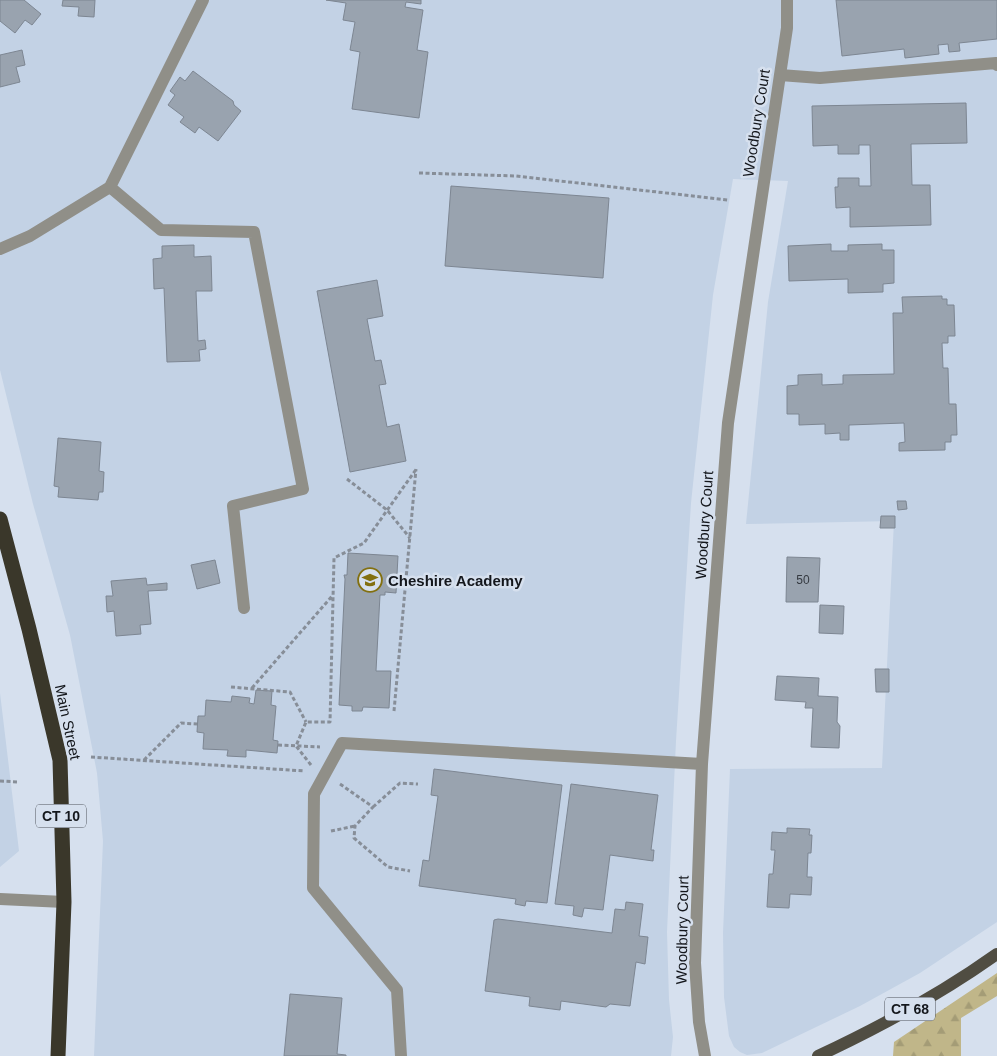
<svg xmlns="http://www.w3.org/2000/svg" width="997" height="1056" viewBox="0 0 997 1056" font-family="Arial,sans-serif">
<defs>
<pattern id="forest-firs" width="22" height="20" patternUnits="userSpaceOnUse" patternTransform="scale(1.25)"><rect width="22" height="20" fill="#c0b689"/><path d="M5 1l3.5 6h-7zM16 11l3.5 6h-7z" fill="#a49c76"/></pattern>
</defs>
<rect width="100%" height="100%" fill="#d6e0ee"/>
<path fill="#c3d2e5" d="M0 0H997V922L920 973 860 1006 762 1053 747 1055 740 1052 734 1047 729 1036 724 997 723 933 730 769 882 768 894 521 746 524 768 302 788 181 733 179 713 295 691 503 676 741 667 932 669 1000 673 1037 671 1056H94L103 841 97 773 70 635 33 504 0 370Z
M0 693 19 851 0 867Z"/>
<path fill="url(#forest-firs)" d="M997 973V996L961 1018V1056H893L894 1042Z"/>
<path fill="#99a3af" stroke="#7d8692" d="M0 0H24L41 14 32 25 25 20 15 33 0 21Z
M63 0H95L94 17 78 16 79 7 62 6Z
M326 0H421V4L406 2 405 7 423 10 417 50 428 52 419 118 352 109 360 52 350 50 355 22 343 20 346 3Z
M836 0H997V39L959 43 960 51 949 52 948 44 938 45 939 54 905 58 904 49 842 56Z
M22 50 25 65 16 67 20 82 0 87V55Z
M193 71 233 101 234 105 241 111 218 141 199 127 195 133 180 122 184 117 168 105 175 95 170 91 180 77 185 81Z
M966 103 967 143 911 144 912 185H930L931 225 850 227V207L836 208 835 187H838V178H859V186H871L870 145H859V154H838V145L813 146 812 106Z
M451 186 609 198 603 278 445 266Z
M831 244V251H848V245L882 244V250H894V283L883 284V292L848 293V279L789 281 788 246Z
M194 245V257L211 256 212 291H196L198 341 205 340 206 349 199 350 200 361 167 362 164 288 154 289 153 259 162 258V246Z
M377 280 383 316 367 319 375 361 381 360 386 384 379 385 387 427 399 424 406 461 350 472 317 291Z
M942 296V299H947V305H954L955 336H948V343H942L943 368H948L949 404H956L957 435H951V442H945V450L899 451V443L905 442 904 423 849 425V440H840V433L825 434V424L799 425V414H787V386L798 385V375L822 374V385L843 384V375L894 374 893 313H903L902 297Z
M58 438 101 442 99 471 104 472 103 492H99L98 500 58 497 59 487 54 486Z
M897 501H906L907 509 898 510Z
M881 516H895V528H880Z
M348 553 398 556 396 593 385 592V595H380L376 671H391L389 708 363 707 362 711H352V706L339 705 345 579 344 575H347Z
M787 557 820 558 818 602H786Z
M215 560 220 583 197 589 191 565Z
M146 578 147 585 167 583V590L148 591 151 624 140 625 141 634 116 636 114 611 107 612 106 596H113L111 581Z
M820 605 844 606 843 634 819 633Z
M875 669H889V692H876Z
M777 676 819 678 818 696 838 697 837 722 840 726 839 748 811 747 813 708H805L806 702 775 700Z
M256 690 272 691 271 705 276 706 273 740 278 741 277 753 246 750V757L227 756 228 750 203 749 204 733 197 732 198 716H205L206 700 231 702 232 696 250 698 249 703 254 704Z
M434 769 562 785 547 903 526 901 525 906 515 904 516 899 419 886 423 860 429 861 438 796 431 795Z
M571 784 658 795 651 850H654L653 861 610 855 603 910 584 908 582 917 573 915 574 906 555 904Z
M787 828 810 829 809 835H812L811 853H808L807 877H812L811 895 790 894 789 908 767 907 769 874H773L775 850H771L772 832 787 833Z
M626 902 643 904 639 936 648 937 645 964 636 962 630 1006 610 1004 606 1007 561 1001 560 1010 529 1006 530 997 485 991 494 920 498 919 612 933 615 909 625 910Z
M290 994 342 998 337 1054 346 1055V1056H284Z"/>
<g fill="none" stroke-linecap="round" stroke-linejoin="round">
<path stroke="#878e98" stroke-width="3" stroke-dasharray="4 2.5" stroke-linecap="butt" d="M419 173 516 176 728 200
M347 479 387 510 410 538
M231 687 290 692 306 722
M252 688 333 595
M394 711 416 469
M278 745 320 747
M91 757 305 771
M144 760 181 723 197 724
M311 765 296 746 306 722H330L334 558 364 543 417 468
M0 781 19 782
M340 784 373 807 355 826 354 838 388 867 410 871
M373 807 400 783 418 784
M331 831 355 826"/>
<path stroke="#908f88" stroke-width="12" d="M780 75 820 78 996 63 997 65
M110 187 161 230 254 232 303 489 233 506 244 608
M0 249 30 236 110 187 203 0
M0 899 64 902
M401 1056 397 990 313 888 314 794 342 743 702 764
M705 1056 699 1022 695 963 702 764 728 423 787 28V0"/>
<path stroke="#504d42" stroke-width="12" d="M818 1056C880 1027 941 994 997 954"/>
<path stroke="#3a372a" stroke-width="15" d="M0 519 29 629 60 760 64 902 58 1056"/>
</g>
<defs>
<g id="school-ring" transform="scale(1.25)"><circle r="9.5" fill="#d6e0ee" stroke="#837010" stroke-width="1.5"/><path d="M0-5L7-2L0 1L-7-2ZM-4 1L0 2.5L4 1V4Q0 6-4 4Z" fill="#837010"/></g>
</defs>
<g fill-rule="evenodd">
<use href="#school-ring" x="370" y="580"/>
</g>
<g text-anchor="middle" dominant-baseline="central" stroke-width="5" stroke-linejoin="round" paint-order="stroke">
<g font-size="12" fill="#353a41">
<text x="803" y="580">50</text>
</g>
<g fill="#d6e0ee" stroke="#4e535b" stroke-width="1">
<rect x="36" y="804.5" width="50" height="23" rx="4"/>
<rect x="885" y="997.5" width="50" height="23" rx="4"/>
</g>
<g font-size="14" font-weight="bold" fill="#14171c">
<text x="61" y="816">CT 10</text>
<text x="910" y="1009">CT 68</text>
</g>
<g font-size="15" fill="#14171c" stroke="#d6e0ee">
<text transform="translate(756 123) rotate(-81)">Woodbury Court</text>
<text transform="translate(704 525) rotate(-86)">Woodbury Court</text>
<text transform="translate(68 722) rotate(78)">Main Street</text>
<text transform="translate(682 930) rotate(-89)">Woodbury Court</text>
</g>
<g font-size="15" font-weight="bold" fill="#14171c" stroke="#d6e0ee" text-anchor="start">
<text x="388" y="580">Cheshire Academy</text>
</g>
</g>
</svg>
